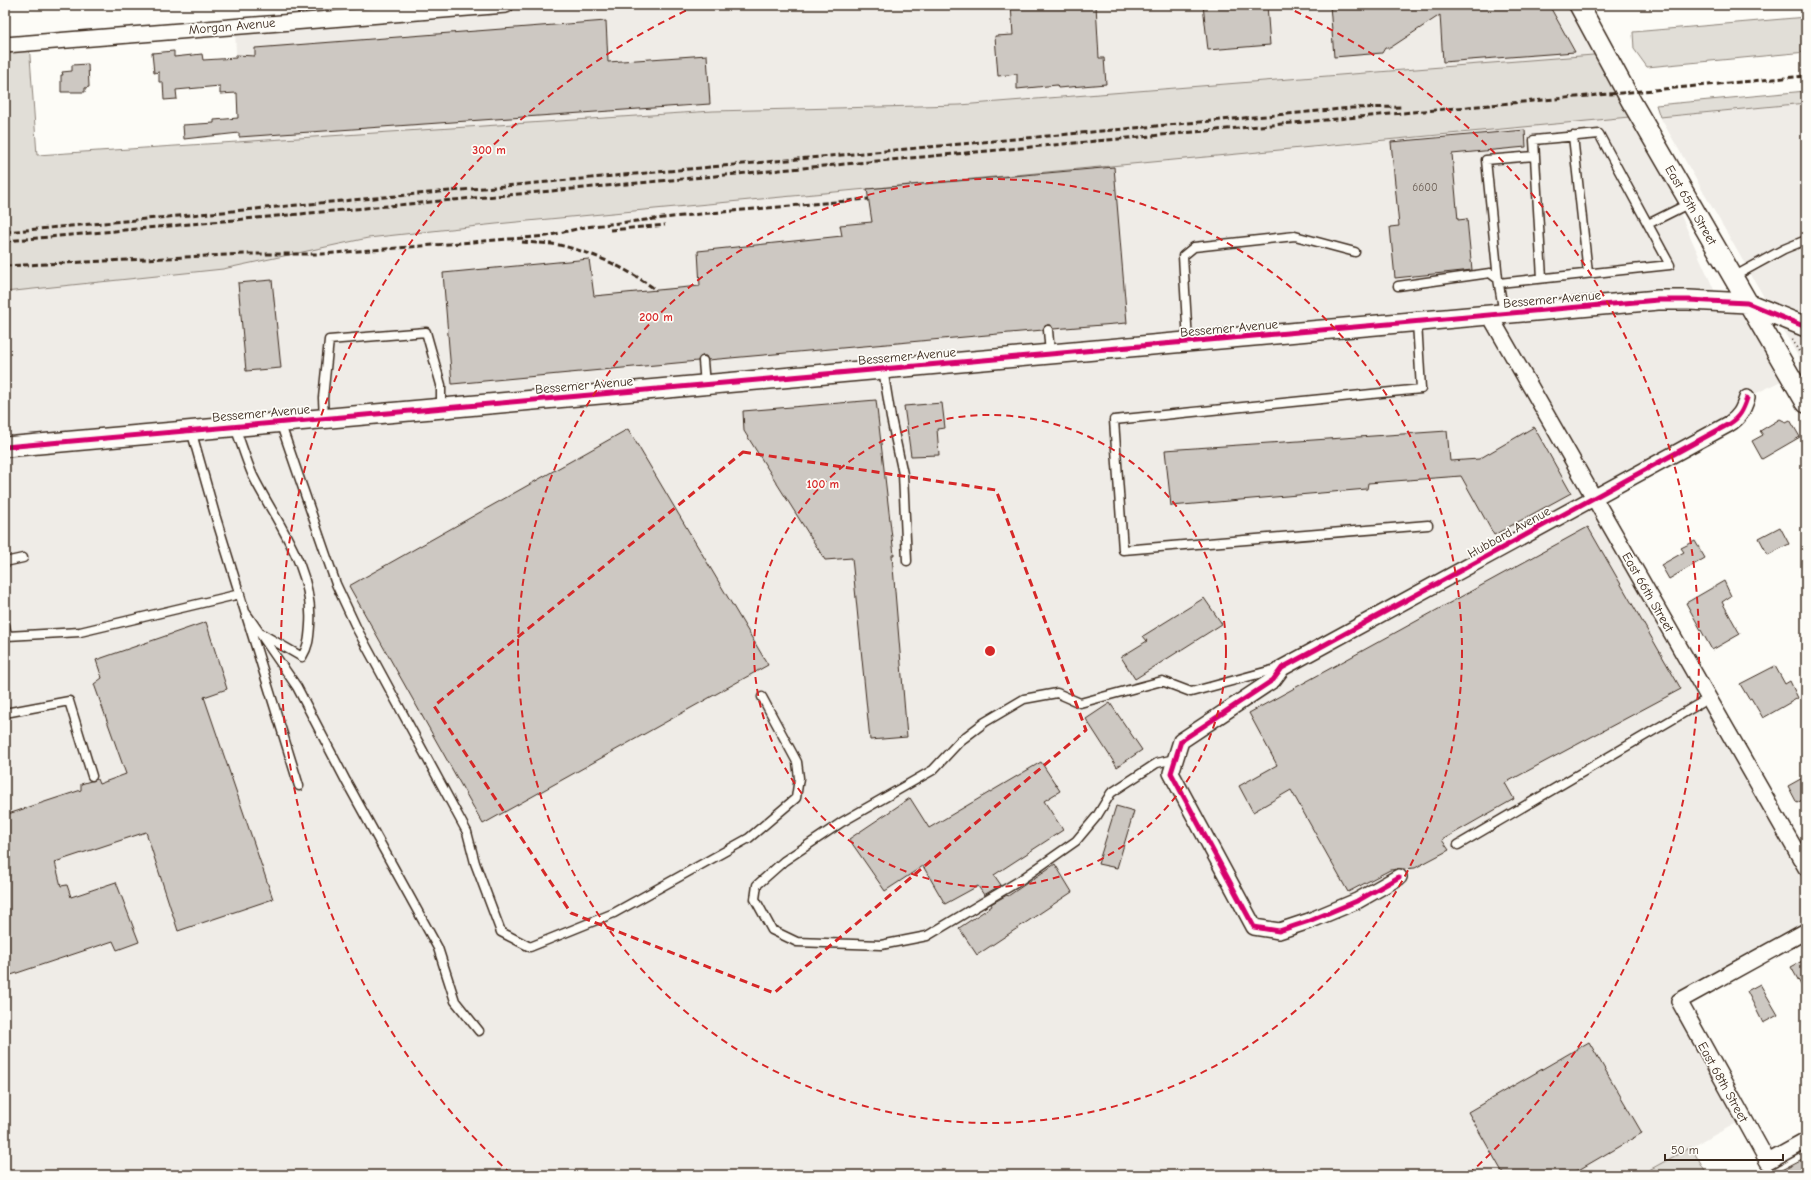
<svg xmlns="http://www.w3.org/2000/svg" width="1811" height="1180" viewBox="0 0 1811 1180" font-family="'Comic Neue',sans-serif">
<rect width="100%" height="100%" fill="#fdfcf7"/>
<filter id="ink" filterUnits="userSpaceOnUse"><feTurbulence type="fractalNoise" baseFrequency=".025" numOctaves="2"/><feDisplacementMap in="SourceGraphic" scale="8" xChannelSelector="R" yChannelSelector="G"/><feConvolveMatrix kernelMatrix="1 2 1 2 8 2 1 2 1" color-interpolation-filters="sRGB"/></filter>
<g filter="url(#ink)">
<path fill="#efece7" d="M515 5H1580L1626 92 1719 301 1747 303 1791 376 1747 398 1743 410 1595 498 1806 868V931L1679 1001 1744 1119 1640 1175H5V290L240 169 235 26Z
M1806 103V370L1660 117Z"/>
<path fill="#e1ded7" stroke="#8e847a" d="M1806 17V52L1647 67 1634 49 1633 32Z
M29 43 37 155 713 111 960 105 1606 54 1640 116 496 224 368 238 223 269 5 292V45Z
M1806 91V103L1660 117 1656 105Z
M1691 1147 1707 1175H1640Z"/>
<path fill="#cdc8c2" stroke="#3b2a1e" d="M1011 5H1096L1099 58H1104L1106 84 1058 88 1057 85 1017 89V74L998 76 995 36 1013 35Z
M1203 5H1267L1270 45 1208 50Z
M1330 5H1549L1575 52 1443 62 1440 15 1390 48H1385L1382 53 1334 57Z
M606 21 608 62 707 55 710 104 239 137V133L184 139 183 125 214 123V120L238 118 237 93 220 94V86L176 90 177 99 164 100 163 82H159V72L154 73 152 53 174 51V57L202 54 203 60 236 58V55L255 56V48Z
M88 64 89 87 85 88V92H61V75H63L62 72 72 71V65Z
M1525 130 1526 147 1452 154 1458 220 1467 219 1472 270 1395 278 1390 227 1399 226 1391 142Z
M1114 167 1127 323 1053 329 1051 325H1047L1043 330 708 360 706 356H702L698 361 452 384 443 273 589 259 594 296 700 286 698 251 842 236 840 225 872 222 867 189Z
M272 280 281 368 246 371 238 283Z
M876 400 894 555H892L907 737 870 740 852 558 825 560 744 431 743 411Z
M942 403 945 428 937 429 939 455 911 456 904 406Z
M1780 419 1786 422 1790 420 1800 437 1762 459 1752 441 1763 435 1760 431Z
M1534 427 1571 493 1494 535 1461 476 1368 483 1367 489 1171 506 1165 450 1447 431 1450 461 1479 459Z
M628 429 768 665 483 824 349 586Z
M1588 527 1681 689 1505 783 1514 799 1442 840 1449 850 1415 868 1390 870 1348 892 1291 790 1253 812 1239 786 1277 765 1249 713Z
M1780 527 1789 544 1768 555 1759 538Z
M1695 541 1705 558 1669 579 1661 565 1684 552 1681 548Z
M1724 581 1731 596 1722 602 1740 634 1712 650 1686 603Z
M1204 598 1222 624 1135 679 1121 657 1147 641 1143 636Z
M206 622 227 689 204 697 273 899 178 931 146 832 55 862 61 886 67 885 71 897 116 882 139 942 117 950 113 941 5 977V815L81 790V784L97 779 99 784 126 774 94 684 102 678 96 660Z
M1775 666 1785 684 1790 681 1798 698 1763 718 1751 698 1749 699 1740 684Z
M1110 703 1142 750 1117 767 1086 719Z
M1041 762 1060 791 1044 801 1063 830 994 875 1001 885 984 895 978 886 945 904 923 866 885 891 849 839 910 798 929 828Z
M1806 776V798L1797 803 1788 786Z
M1116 806 1134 811 1117 868 1098 864Z
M1055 864 1072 892 977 955 959 928 992 906 991 904 1007 895 1008 896Z
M1806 959V994L1791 967Z
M1760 984 1778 1015 1763 1023 1747 991Z
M1589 1042 1642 1133 1570 1175H1504L1468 1112Z
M1806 1157V1175H1772Z"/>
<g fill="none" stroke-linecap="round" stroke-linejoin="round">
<g stroke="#3b2a1e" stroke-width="11">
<path id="service" d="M1573 136 1588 273
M1648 224 1690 203
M1733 277 1784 249 1806 240
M1498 279 1486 160 1535 156
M1499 283 1670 265 1599 134 1534 140 1542 278
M1398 286 1490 273 1498 279 1504 314
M1417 322 1421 389 1114 420 1123 550 1428 525
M1048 330 1050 354
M1188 342 1183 256 1194 247 1295 236 1355 252
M703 361 705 385
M883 369 891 418 903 474 907 561
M324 419 323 398 329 340 426 332 441 385V408
M280 422 336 584 357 629 467 832 475 863 501 932 530 947 614 913 749 838 796 798 799 778 797 762 762 697
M235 427C241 443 246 460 253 476 277 524 314 568 310 625 309 638 309 645 302 657L262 634
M191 430 216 518 299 786
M5 562 23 558
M246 613 297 687 346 781 438 948 455 1001 479 1031
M5 625 7 636 80 632 240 594
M5 713 69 701 92 776
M1175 759 1157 763 1111 793 1097 816 1076 841 1019 881 927 936 881 945 797 942 772 930 755 899 757 885 784 861 842 822 933 770 960 741 985 722 1024 699 1057 693 1080 703 1162 681 1191 692 1280 668
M1458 845 1709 698"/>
</g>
<g stroke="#3b2a1e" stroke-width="18">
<path id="minor" d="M5 45 506 5
M1490 316 1806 868
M1399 877 1357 901 1309 921 1279 931 1254 927 1171 773 1181 741 1273 680 1282 668 1729 424C1740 417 1743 410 1747 398
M1806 931 1679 1001 1768 1162 1806 1141"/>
</g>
<g stroke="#3b2a1e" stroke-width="22">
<path id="tertiary" d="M1579 5 1631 101 1806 403
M5 447 1658 300H1689L1747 303 1806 327"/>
</g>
<path stroke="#3b2a1e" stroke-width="2.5" stroke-dasharray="1 3" stroke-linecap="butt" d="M1792 340 1799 351"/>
<use href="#service" stroke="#fdfcf7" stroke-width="8"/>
<use href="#minor" stroke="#fdfcf7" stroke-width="15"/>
<use href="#tertiary" stroke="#fdfcf7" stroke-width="19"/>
<path stroke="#3b2a1e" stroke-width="3" stroke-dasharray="6 3" stroke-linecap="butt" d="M610 230 665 225
M5 232 1352 108 1401 107
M5 241 1806 76
M522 242C534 243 547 243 559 245 594 253 627 268 656 290
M5 266 246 254H322L547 236 585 227 627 222 710 213 869 199"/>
<g stroke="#fdfcf7" stroke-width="8">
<path id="cycleway" d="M5 447 1658 300H1689L1747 303 1806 327
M1399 877 1357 901 1309 921 1279 931 1254 927 1171 773 1181 741 1273 680 1282 668 1729 424C1740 417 1743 410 1747 398"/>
</g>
<use href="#cycleway" stroke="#d6006c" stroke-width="5"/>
</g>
</g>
<path fill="none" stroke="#d62828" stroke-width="3" stroke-dasharray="8 5" stroke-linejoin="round" d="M743 452 996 490 1086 730 774 993 571 913 434 706Z"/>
<g fill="none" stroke="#d62828" stroke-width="2" stroke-dasharray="7 5">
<circle cx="990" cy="651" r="236"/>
<circle cx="990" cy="651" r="472"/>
<path d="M511 1174A709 709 0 0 1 696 6M1284 6A709 709 0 0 1 1469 1174"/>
</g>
<g text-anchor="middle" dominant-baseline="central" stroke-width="3.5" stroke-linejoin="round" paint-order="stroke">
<g font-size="11" fill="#605247">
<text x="1425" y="187">6600</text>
</g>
<g font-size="13" fill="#3b2a1e" stroke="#fdfcf7">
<text transform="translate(232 26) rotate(-5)">Morgan Avenue</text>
<text transform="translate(1691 205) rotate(60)">East 65th Street</text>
<text transform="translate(1552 299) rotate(-5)">Bessemer Avenue</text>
<text transform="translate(1229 328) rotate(-5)">Bessemer Avenue</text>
<text transform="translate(907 356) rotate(-5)">Bessemer Avenue</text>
<text transform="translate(584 385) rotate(-5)">Bessemer Avenue</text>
<text transform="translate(261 413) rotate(-5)">Bessemer Avenue</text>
<text transform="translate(1509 532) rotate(-29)">Hubbard Avenue</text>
<text transform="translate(1648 592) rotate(60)">East 66th Street</text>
<text transform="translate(1723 1082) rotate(61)">East 68th Street</text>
</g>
</g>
<circle cx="990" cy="651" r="6" fill="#d62828" stroke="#fdfcf7" stroke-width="2"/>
<g font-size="12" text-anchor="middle" font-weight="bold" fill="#d62828" stroke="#fdfcf7" stroke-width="3.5" stroke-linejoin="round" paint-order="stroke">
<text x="489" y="154">300 m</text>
<text x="656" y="321">200 m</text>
<text x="823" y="488">100 m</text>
</g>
<rect width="1811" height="1180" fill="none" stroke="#fdfcf7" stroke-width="20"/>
<rect x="10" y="10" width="1791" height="1160" fill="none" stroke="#3b2a1e" stroke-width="1.5" filter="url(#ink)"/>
<path d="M1665 1154v6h118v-6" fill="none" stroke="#3b2a1e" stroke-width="2"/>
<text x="1671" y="1154" font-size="12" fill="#3b2a1e" stroke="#fdfcf7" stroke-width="3" paint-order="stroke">50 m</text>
</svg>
